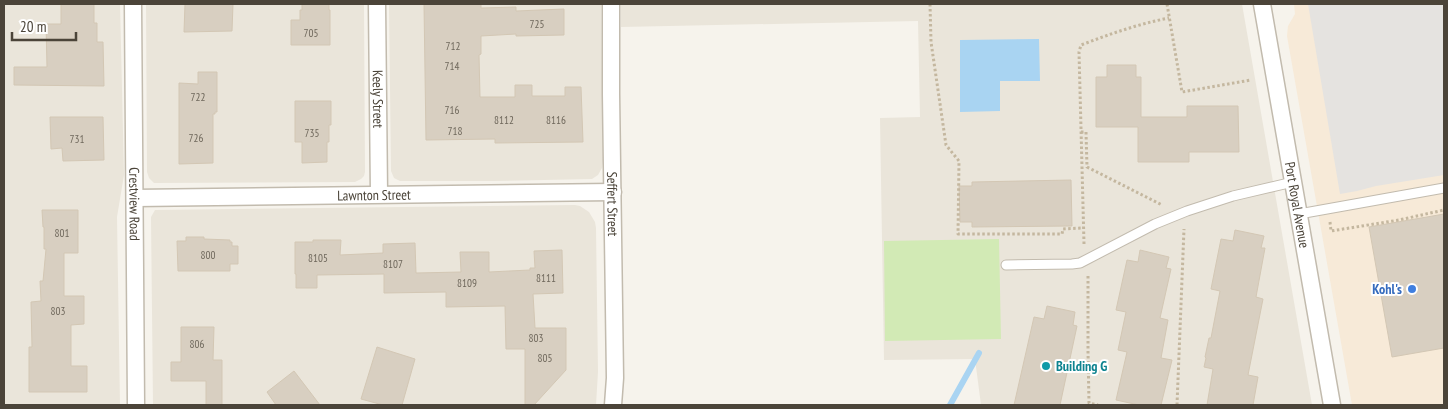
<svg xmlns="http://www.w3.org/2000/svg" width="1448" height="409" viewBox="0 0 1448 409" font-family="'PT Sans Narrow',sans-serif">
<rect width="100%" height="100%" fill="#f6f3ec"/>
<path fill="#eae5da" d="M4 4H120L124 175 117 217 120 405H4Z
M146 4H364L365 172 364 176 361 179 355 182 154 183 149 178 147 172Z
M389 4H601L603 161 602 168 598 175 592 179 493 181H400L394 178 391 171Z
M621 4H1242L1312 405H981L975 359 884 360 880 118 920 117 918 21 621 27Z
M575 205 580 206 589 212 595 222 596 228 598 372 596 405H153L151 217 155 210Z"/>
<path fill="#f7ead8" d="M1294 4H1444V405H1352L1287 36 1288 26 1295 14Z"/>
<path fill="#d2eab5" d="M999 239 1001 339 885 341 884 241Z"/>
<path fill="#e5e3e0" d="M1308 4H1444V175L1376 186 1357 191 1340 194Z"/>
<path fill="#a9d4f2" d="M1039 39 1040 81H1000V111L960 112V40Z"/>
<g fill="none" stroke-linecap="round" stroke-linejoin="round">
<path stroke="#a9d4f2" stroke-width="6" d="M950 405 979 353"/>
</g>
<path fill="#d8cfc1" stroke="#d3c7b4" d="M61 4H94V23H97V42H103L104 86 14 85V67H47L46 24H61Z
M185 4H233L232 31 184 32Z
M302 4H329V10H330V45H291V20H300V10H302Z
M424 4H481V8L516 7V11L564 9V35L516 36V34L481 36V54L479 55 480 97H515V85H532V96H565V87H581L583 142 495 143V139L426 140Z
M1107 65H1136V77H1141V117H1187V106H1238L1239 152H1189V162H1138V127H1096V77H1107Z
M198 72H217V112H215V114H213V163L179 164V83L198 84Z
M295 101H331V125H329V142H327V162L302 163V142H295Z
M50 117H103L104 160 63 161 62 148 51 149Z
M1071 180 1072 226 972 227V222H960L959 186H972V182Z
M42 210H78V253H64V296H84V324L71 325V366H87V392H29V347H32L31 302 41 301 40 281H43L46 249H44V227H43Z
M1444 214V348L1392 357 1369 227Z
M1235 230 1264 236 1261 248H1265L1256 297 1263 299 1248 375 1258 377 1253 405H1207L1213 369 1204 367 1206 358 1205 357 1209 338H1211L1220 291 1211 289 1221 239 1233 241Z
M186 237H204V239L230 240V242H232V246H238V264H230V271H178L177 241H186Z
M313 240H341L340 255 383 253V244L415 243 416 273 461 272 460 252H489V272L530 270V268H535L534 251 562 250 563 293 533 294 535 328H566V370L534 405H525V349H506L505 306 446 307V292L384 293V274L317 275V288H296V274H295V242H313Z
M1140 250 1169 257 1166 268 1171 269 1160 318 1168 320 1161 358 1172 360 1161 405H1139L1116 400 1127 352 1118 350 1126 312 1116 310 1127 260 1138 262Z
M1047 306 1075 312 1073 325 1077 326 1060 405H1014L1034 317 1044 319Z
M181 327H214L213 360H222V405H206V381H171V362H181Z
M377 347 415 359 402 405H383L361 399Z
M294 371 320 405H276L267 392Z"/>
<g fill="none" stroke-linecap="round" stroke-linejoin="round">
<g stroke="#c2bbae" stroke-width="11">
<path id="lane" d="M1299 214 1444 188
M1006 265 1072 264 1080 263 1155 224 1187 211 1233 196 1293 182"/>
</g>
<g stroke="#c2bbae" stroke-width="19">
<g id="street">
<path id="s1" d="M133 4 136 405"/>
<path id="s2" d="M377 4 379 194"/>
<path id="s3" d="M611 4V94L615 378 613 405"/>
<path id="s4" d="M1262 4 1332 405"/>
<path id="s5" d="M135 198 613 192"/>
</g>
</g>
<path stroke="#c4b79f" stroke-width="3" stroke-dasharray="2.5 2.5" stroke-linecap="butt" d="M930 4 931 42 946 145 959 161 958 234H1062L1063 229 1083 228
M1167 4 1182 92 1251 80
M1081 132H1086L1087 167 1162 205
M1330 222 1331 231 1399 220 1444 210
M1084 244 1079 52 1081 45C1110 34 1138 24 1169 18
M1088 276V352L1089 403 1098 405
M1177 405 1184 229"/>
<use href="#lane" stroke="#fff" stroke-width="9"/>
<use href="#street" stroke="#fff" stroke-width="16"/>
</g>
<circle fill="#3f7fe0" stroke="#fff" stroke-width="2" cx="1412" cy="289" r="5"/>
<circle fill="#0f9aa8" stroke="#fff" stroke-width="2" cx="1046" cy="366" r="5"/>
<g text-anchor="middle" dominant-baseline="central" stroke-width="4" stroke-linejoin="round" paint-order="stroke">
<g font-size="11" fill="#6e675b">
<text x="537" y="24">725</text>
<text x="311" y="33">705</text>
<text x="453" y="46">712</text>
<text x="452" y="66">714</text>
<text x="198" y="97">722</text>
<text x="452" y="110">716</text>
<text x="504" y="120">8112</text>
<text x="556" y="120">8116</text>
<text x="455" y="131">718</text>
<text x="312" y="133">735</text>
<text x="196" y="138">726</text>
<text x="77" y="139">731</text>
<text x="62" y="233">801</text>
<text x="208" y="255">800</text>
<text x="318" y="258">8105</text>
<text x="393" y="264">8107</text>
<text x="546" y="278">8111</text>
<text x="467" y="283">8109</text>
<text x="58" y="311">803</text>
<text x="536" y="338">803</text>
<text x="197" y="344">806</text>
<text x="545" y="358">805</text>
</g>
<g font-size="14" fill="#4b4439" stroke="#fff">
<text stroke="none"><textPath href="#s2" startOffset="95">Keely Street</textPath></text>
<text stroke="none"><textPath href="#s5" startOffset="239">Lawnton Street</textPath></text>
<text stroke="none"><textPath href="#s4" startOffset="204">Port Royal Avenue</textPath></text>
<text stroke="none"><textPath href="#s1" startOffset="200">Crestview Road</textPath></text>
<text stroke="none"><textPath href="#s3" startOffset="200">Seffert Street</textPath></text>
</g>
<g font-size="14" font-weight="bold" fill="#366cbe" stroke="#fff" text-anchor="end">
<text x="1402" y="289">Kohl's</text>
</g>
<g font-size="14" font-weight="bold" fill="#0d838f" stroke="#fff" text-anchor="start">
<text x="1056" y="366">Building G</text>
</g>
</g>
<rect width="1448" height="409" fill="none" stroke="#4b4439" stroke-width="10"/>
<path d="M12 32v8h64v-8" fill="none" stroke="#4b4439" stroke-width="2.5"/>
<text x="20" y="32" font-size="15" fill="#4b4439" stroke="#ffffff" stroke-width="4" paint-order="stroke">20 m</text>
</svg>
